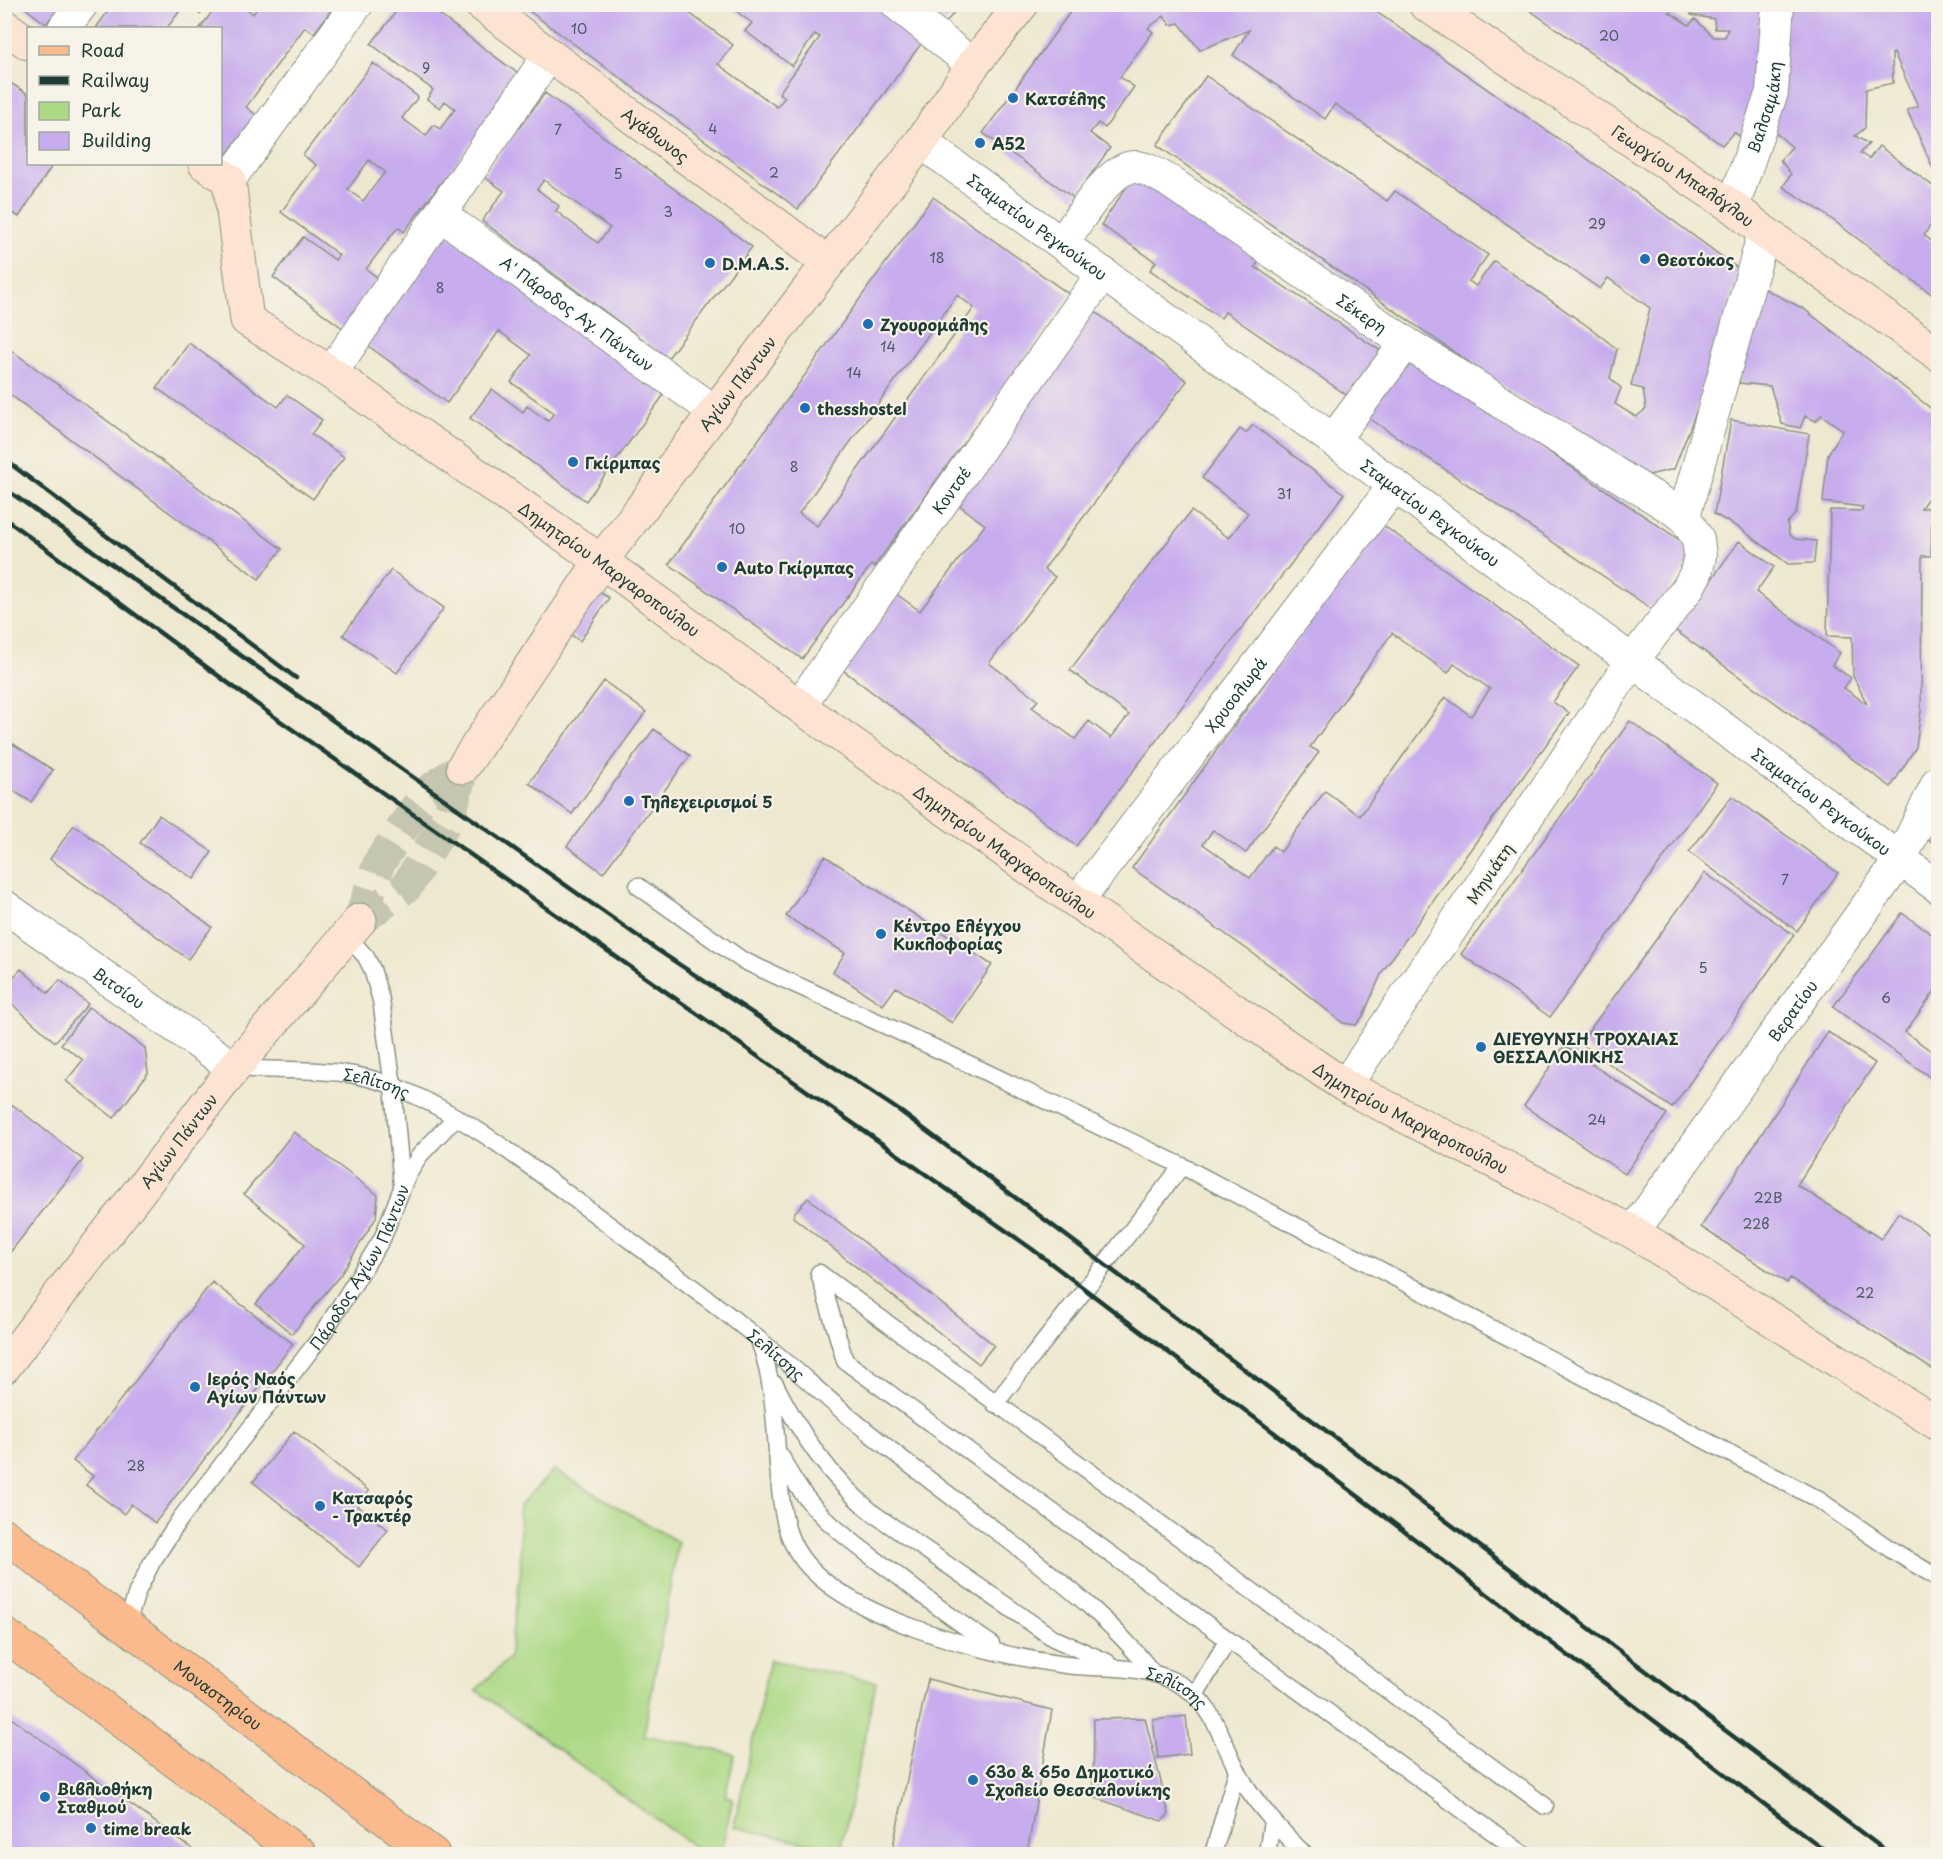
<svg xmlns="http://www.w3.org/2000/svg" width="1943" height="1859" viewBox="0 0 1943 1859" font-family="'Playpen Sans',sans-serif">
<rect width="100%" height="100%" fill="#f7f3e8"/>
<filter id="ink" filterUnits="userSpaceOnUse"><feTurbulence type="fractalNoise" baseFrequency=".0167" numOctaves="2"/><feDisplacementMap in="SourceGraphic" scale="12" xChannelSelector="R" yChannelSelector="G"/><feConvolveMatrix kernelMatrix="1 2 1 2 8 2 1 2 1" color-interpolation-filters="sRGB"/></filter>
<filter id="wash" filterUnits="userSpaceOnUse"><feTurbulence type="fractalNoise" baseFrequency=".008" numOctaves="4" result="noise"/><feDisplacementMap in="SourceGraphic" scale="24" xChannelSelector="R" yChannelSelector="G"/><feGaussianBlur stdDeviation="1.35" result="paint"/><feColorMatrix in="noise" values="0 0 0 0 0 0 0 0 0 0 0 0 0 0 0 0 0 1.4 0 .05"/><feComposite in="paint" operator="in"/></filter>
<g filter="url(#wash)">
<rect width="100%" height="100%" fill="#efe8d0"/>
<path fill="#add986" stroke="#668b5d" stroke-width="1.5" d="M554 1470 678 1542 644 1735 735 1754 725 1796 733 1798 721 1854H704L476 1690 509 1658 521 1569 519 1506Z
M770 1660 876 1682 841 1850 734 1827Z"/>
<g id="blocks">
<path fill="#c7acee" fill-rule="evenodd" d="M20 4H62L46 24Z
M113 4H185L167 28H96Z
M187 4H206L200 14Z
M218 4H241L253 14 260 4H336L314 33 305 27 246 107 256 115 220 163V28H200Z
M402 4H425L521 76 404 232 398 227 366 269 381 280 344 329 273 277 303 237 335 260 339 255 281 212 316 165 303 155 373 63 418 97 402 118 426 136 434 125 440 129 455 109 445 101 440 108 427 99 433 90 371 44ZM369 160 385 172 363 201 348 189Z
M922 4H960L946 23Z
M1084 4H1365L1622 183 1740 270 1699 404 1674 469 1649 475 1537 410 1157 145 1206 76 1387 201 1395 191 1488 255 1469 281 1476 286 1494 261 1593 330 1617 349 1610 378 1621 388 1615 404 1636 417 1646 409 1643 389 1631 386 1650 308 1608 278 1600 289 1335 104 1325 119 1233 55 1249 30 1200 50 1179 23 1170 25 1164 16 1148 28 1153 32 1120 77 1134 87 1105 128 1098 123 1090 133 1110 148 1074 198 983 133 1073 8Z
M1521 4H1675L1669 12 1689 25 1695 19 1714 37H1725L1728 29H1715L1714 19 1691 15V4H1769L1762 103 1739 136 1734 132 1722 145Z
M521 5H678L733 45 718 64 777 107 785 97 779 93 820 37 815 34 792 66 745 31 752 23 728 5H876L924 40 798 209Z
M1789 5H1938V176L1937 177 1907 110 1918 106 1894 53 1892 54 1893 83 1866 89 1865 128 1855 136 1869 144 1860 153 1869 159 1879 146 1938 190V215L1924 235 1938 246V299L1818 209 1783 187 1791 174 1780 160 1792 147 1768 126Z
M4 79 28 94V164H53L19 217 4 208Z
M545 93 752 247 668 358 482 221 504 191 483 176ZM544 180 610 228 598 243 556 211 559 206 537 189Z
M1134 176 1265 253 1255 267 1388 356 1357 402 1225 312 1221 318 1150 270 1156 262 1101 225Z
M933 197 1070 295 874 567 871 565 802 659 669 564ZM957 295 974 308 817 526 799 513Z
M444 230 666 392 586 501 470 418 492 389 523 412 527 406 548 421 554 413 511 382 531 355 499 331 447 403 363 342Z
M1755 284 1804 309 1938 414V483L1921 508H1932L1931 556H1922L1921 711 1916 747 1891 787 1675 630 1739 541 1774 567 1756 592 1840 653 1832 665 1851 678 1844 688 1867 704 1853 676 1852 637 1827 636 1830 510 1862 511 1863 507 1823 502 1828 454 1843 430 1821 415 1816 421 1805 416 1800 428 1782 424 1770 386 1739 383Z
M1093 310 1187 381 1044 569 1055 577 989 663 1038 700 1032 707 1075 739 1089 721 1111 738 1129 715 1070 670 1152 562 1191 511 1229 538 1248 513 1202 478 1240 429 1246 433 1253 425 1344 494 1076 846 839 667 895 593 920 611 985 525 950 498Z
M189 343 278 407 287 395 322 420 311 434 344 457 313 499 157 388Z
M4 345 282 549 259 579 4 390Z
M1404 354 1696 551 1655 611 1363 414Z
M1731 420 1809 434 1796 513 1787 523 1789 534 1795 539 1816 541 1814 563 1788 564 1741 529 1714 514Z
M1380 523 1579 666 1553 702 1569 713 1382 972 1363 1016 1356 1025 1343 1023 1275 969 1132 868ZM1392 633 1448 673 1454 664 1490 689 1471 716 1445 697 1360 816 1325 791 1281 852 1273 846 1250 878 1203 844 1213 830 1246 853 1319 752 1310 747Z
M391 570 444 608 397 673 343 635Z
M592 587 609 598 580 641 564 630Z
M604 681 646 712 572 814 529 783Z
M1630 721 1717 783 1550 1017 1461 954Z
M654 729 690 756 603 873 567 846Z
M4 738 53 770 31 802 4 785Z
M1732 796 1838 873 1797 931 1689 852Z
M159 815 212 852 194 879 140 843Z
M1938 823V846L1928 839Z
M74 825 212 927 188 959 50 859Z
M825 856 992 965 952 1023 896 987 883 1005 833 972 845 953 786 916Z
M1705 873 1794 935 1672 1108 1580 1043Z
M1902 913 1938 939V987L1905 1032 1938 1056V1083L1833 1007Z
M21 969 48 993 60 980 88 1004 55 1042 4 997V987Z
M89 1007 145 1048 148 1073 114 1118 66 1081 83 1060 61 1044Z
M1828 1032 1875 1063 1797 1185 1881 1239 1898 1213 1938 1240V1373L1790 1278 1787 1283 1701 1227Z
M1564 1046 1667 1114 1625 1174 1524 1106Z
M13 1105 83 1160 4 1260V1116Z
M294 1132 378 1195 376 1218 341 1274 292 1334 256 1304 305 1244 244 1194Z
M808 1198 994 1345 979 1364 793 1217 794 1213Z
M212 1282 293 1344 155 1523 131 1504 124 1514 86 1485 93 1476 73 1461Z
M294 1431 369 1491 357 1506 388 1530 359 1567 253 1482Z
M928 1679 1052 1710 1027 1854H910L892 1851Z
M4 1713 42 1740 199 1854H4Z
M1186 1716 1190 1754 1158 1758 1153 1720Z
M1145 1718 1169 1814 1162 1821 1093 1797 1094 1719Z"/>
</g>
</g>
<g filter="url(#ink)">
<use href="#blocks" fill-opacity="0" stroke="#879282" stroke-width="1.5"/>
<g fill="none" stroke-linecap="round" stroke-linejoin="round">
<path stroke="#c5c6b1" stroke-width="33" stroke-dasharray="33 16" stroke-linecap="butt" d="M360 920 407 886 449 816 463 767
M360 920 379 863 426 793 463 767"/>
<g stroke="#879282" stroke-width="19">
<g id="lane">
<path d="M638 886 742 960 950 1055 1182 1166"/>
<path d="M347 936 366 957 372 969 381 1000 393 1086 402 1186"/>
<path id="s1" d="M234 1068C290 1072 343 1065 396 1087 464 1115 523 1161 581 1204 642 1249 702 1293 761 1341 797 1370 831 1403 868 1432 918 1472 969 1510 1020 1549 1068 1587 1114 1623 1152 1672"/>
<path d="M819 1273 845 1361 1523 1854"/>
<path d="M819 1273 1545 1806"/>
<path id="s2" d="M759 1340C775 1384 775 1431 779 1478 781 1499 783 1524 793 1544 828 1617 992 1655 1066 1665 1107 1670 1143 1663 1181 1685 1218 1706 1224 1752 1246 1786 1262 1811 1283 1833 1304 1854"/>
<path d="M775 1384C800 1434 830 1478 874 1514L1053 1638 1107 1662"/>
<path d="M995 1404 1182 1166 1819 1500 1890 1549 1938 1578"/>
<path d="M781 1456C805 1512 851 1541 898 1576 928 1600 959 1623 991 1644"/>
<path id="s3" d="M126 1627 137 1592 152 1562 180 1519 320 1338 382 1239 406 1178 420 1155 456 1117"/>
<path d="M1195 1695 1228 1640"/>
<path d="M1213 1854 1237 1771"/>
<path d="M1267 1854 1272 1821"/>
</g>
</g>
<g stroke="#879282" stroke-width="34">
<g id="street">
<path d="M897 4 973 65"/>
<path d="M64 28 82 4"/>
<path id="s4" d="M921 142 1333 440 1938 887"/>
<path d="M229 180 357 4"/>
<path id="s5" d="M1733 207 1772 92 1778 4"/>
<path id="s6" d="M441 215 714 411"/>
<path id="s7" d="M1063 242C1078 222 1109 165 1136 167 1148 168 1160 176 1170 182L1406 343 1684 516 1698 539 1700 556 1696 573 1688 588 1633 660 1345 1086"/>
<path d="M331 373 549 55"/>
<path d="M1333 440 1406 343"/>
<path d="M1684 516 1764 232"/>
<path id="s8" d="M799 706 1103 273"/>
<path id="s9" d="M1077 902 1394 486"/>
<path id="s10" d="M4 906 234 1068"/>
<path id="s11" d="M1633 1232 1900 860 1938 782"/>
</g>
</g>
<g stroke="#879282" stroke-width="35">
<g id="secondary">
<path id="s12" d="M481 4 828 263"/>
<path id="s13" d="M1425 4 1733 207 1764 232 1938 354"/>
<path d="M4 26 28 43"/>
<path id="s14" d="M205 164 229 180 247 320 331 373 601 561 799 706 1077 902 1345 1086 1633 1232 1938 1424"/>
<path id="s15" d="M463 767 601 561 921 142 973 65 1022 4"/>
<path id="s16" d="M4 1367 234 1068 360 920"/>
</g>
</g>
<g stroke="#879282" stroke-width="35">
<g id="primary">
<path id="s17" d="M4 1535 433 1854"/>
<path d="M4 1634 300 1854"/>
</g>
</g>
<use href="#lane" stroke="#fff" stroke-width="16"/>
<use href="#street" stroke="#fff" stroke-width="32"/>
<use href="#secondary" stroke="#fde3d1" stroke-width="33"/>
<use href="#primary" stroke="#fbba8d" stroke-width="33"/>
<path stroke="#1f3d34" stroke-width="4.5" d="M4 459 296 678
M4 488 656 949 900 1111 1890 1854
M4 518 269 713 1032 1249 1830 1854"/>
</g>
</g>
<g fill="#1f6fb2" stroke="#f7f3e8" stroke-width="2">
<circle cx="1013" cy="98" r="6"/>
<circle cx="980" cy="143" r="6"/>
<circle cx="1645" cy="259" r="6"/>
<circle cx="710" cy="263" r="6"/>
<circle cx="868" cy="324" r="6"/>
<circle cx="805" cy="408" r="6"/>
<circle cx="573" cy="462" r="6"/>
<circle cx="722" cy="567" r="6"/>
<circle cx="629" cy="801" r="6"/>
<circle cx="881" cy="934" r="6"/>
<circle cx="1481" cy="1047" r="6"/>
<circle cx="195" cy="1387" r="6"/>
<circle cx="320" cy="1506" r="6"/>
<circle cx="973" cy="1780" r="6"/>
<circle cx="45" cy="1797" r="6"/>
<circle cx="91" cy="1828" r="6"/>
</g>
<g text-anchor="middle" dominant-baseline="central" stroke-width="4.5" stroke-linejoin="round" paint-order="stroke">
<g font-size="14" fill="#495962">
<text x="579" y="28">10</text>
<text x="1609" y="35">20</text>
<text x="426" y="67">9</text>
<text x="713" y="128">4</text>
<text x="558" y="129">7</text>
<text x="774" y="172">2</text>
<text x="618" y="173">5</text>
<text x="668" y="211">3</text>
<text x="1597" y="223">29</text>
<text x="937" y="257">18</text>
<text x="440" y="287">8</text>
<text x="888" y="346">14</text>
<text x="854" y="372">14</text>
<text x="794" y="466">8</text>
<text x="1284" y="493">31</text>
<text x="737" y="528">10</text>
<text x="1785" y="879">7</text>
<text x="1703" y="967">5</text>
<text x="1886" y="997">6</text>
<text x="1597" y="1119">24</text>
<text x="1768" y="1197">22Β</text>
<text x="1756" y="1223">22β</text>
<text x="1865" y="1292">22</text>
<text x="136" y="1465">28</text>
</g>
<g font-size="16" font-weight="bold" fill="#1f3d34" stroke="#f7f3e8" text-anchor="start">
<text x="1025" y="98">Κατσέλης</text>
<text x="992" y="143">A52</text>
<text x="1657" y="259">Θεοτόκος</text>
<text x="722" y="263">D.M.A.S.</text>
<text x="880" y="324">Ζγουρομάλης</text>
<text x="817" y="408">thesshostel</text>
<text x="585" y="462">Γκίρμπας</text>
<text x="734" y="567">Auto Γκίρμπας</text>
<text x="641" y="801">Τηλεχειρισμοί 5</text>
<text x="893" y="925">Κέντρο Ελέγχου<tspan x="893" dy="18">Κυκλοφορίας</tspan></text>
<text x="1493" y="1038">ΔΙΕΥΘΥΝΣΗ ΤΡΟΧΑΙΑΣ<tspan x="1493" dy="18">ΘΕΣΣΑΛΟΝΙΚΗΣ</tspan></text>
<text x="207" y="1378">Ιερός Ναός<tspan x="207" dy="18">Αγίων Πάντων</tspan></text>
<text x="332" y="1497">Κατσαρός<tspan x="332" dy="18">- Τρακτέρ</tspan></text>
<text x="985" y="1771">63ο &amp; 65o Δημοτικό<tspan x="985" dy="18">Σχολείο Θεσσαλονίκης</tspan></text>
<text x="57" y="1788">Βιβλιοθήκη<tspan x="57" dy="18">Σταθμού</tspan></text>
<text x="103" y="1828">time break</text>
</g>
<g font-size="16" fill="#1f3d34" stroke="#f7f3e8">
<text stroke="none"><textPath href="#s5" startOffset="105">Βαλσαμάκη</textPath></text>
<text stroke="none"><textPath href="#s12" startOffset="218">Αγάθωνος</textPath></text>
<text stroke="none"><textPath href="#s13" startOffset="310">Γεωργίου Μπαλόγλου</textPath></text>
<text stroke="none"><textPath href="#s4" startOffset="144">Σταματίου Ρεγκούκου</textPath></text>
<text stroke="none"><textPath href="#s6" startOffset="168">Α' Πάροδος Αγ. Πάντων</textPath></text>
<text stroke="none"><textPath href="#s7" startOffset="378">Σέκερη</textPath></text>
<text stroke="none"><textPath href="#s15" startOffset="472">Αγίων Πάντων</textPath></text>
<text stroke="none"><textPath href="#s8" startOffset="264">Κοντσέ</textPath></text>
<text stroke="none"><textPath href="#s4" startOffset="630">Σταματίου Ρεγκούκου</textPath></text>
<text stroke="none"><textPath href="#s14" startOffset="610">Δημητρίου Μαργαροπούλου</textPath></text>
<text stroke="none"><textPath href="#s9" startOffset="261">Χρυσολωρά</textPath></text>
<text stroke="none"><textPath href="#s4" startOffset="1116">Σταματίου Ρεγκούκου</textPath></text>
<text stroke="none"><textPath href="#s14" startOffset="1096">Δημητρίου Μαργαροπούλου</textPath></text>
<text transform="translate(1489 873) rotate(-56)">Μηνιάτη</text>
<text stroke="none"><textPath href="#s10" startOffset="141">Βιτσίου</textPath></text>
<text stroke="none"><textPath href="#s11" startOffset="273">Βερατίου</textPath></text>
<text stroke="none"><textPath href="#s1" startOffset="144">Σελίτσης</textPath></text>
<text stroke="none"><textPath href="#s14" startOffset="1582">Δημητρίου Μαργαροπούλου</textPath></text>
<text stroke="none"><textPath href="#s16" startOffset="286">Αγίων Πάντων</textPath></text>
<text stroke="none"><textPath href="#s3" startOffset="432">Πάροδος Αγίων Πάντων</textPath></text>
<text stroke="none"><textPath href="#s1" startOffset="630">Σελίτσης</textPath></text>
<text stroke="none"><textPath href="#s2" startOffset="630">Σελίτσης</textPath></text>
<text stroke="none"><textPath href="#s17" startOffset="267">Μοναστηρίου</textPath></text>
</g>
</g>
<rect width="1943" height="1859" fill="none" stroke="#f7f3e8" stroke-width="24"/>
<rect x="27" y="27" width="195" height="138" fill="#f7f3e8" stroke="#a1aaa0" stroke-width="1.5"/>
<rect x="39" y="46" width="30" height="9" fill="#fbba8d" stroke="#a1aaa0" stroke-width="1.5"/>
<text x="81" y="57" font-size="18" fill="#1f3d34">Road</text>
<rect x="39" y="76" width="30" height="9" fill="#1f3d34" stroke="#a1aaa0" stroke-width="1.5"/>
<text x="81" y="87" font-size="18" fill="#1f3d34">Railway</text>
<rect x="39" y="102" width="30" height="18" fill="#add986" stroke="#a1aaa0" stroke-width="1.5"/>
<text x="81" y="117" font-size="18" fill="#1f3d34">Park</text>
<rect x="39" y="132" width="30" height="18" fill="#c7acee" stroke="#a1aaa0" stroke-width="1.5"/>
<text x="81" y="147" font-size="18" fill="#1f3d34">Building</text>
</svg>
